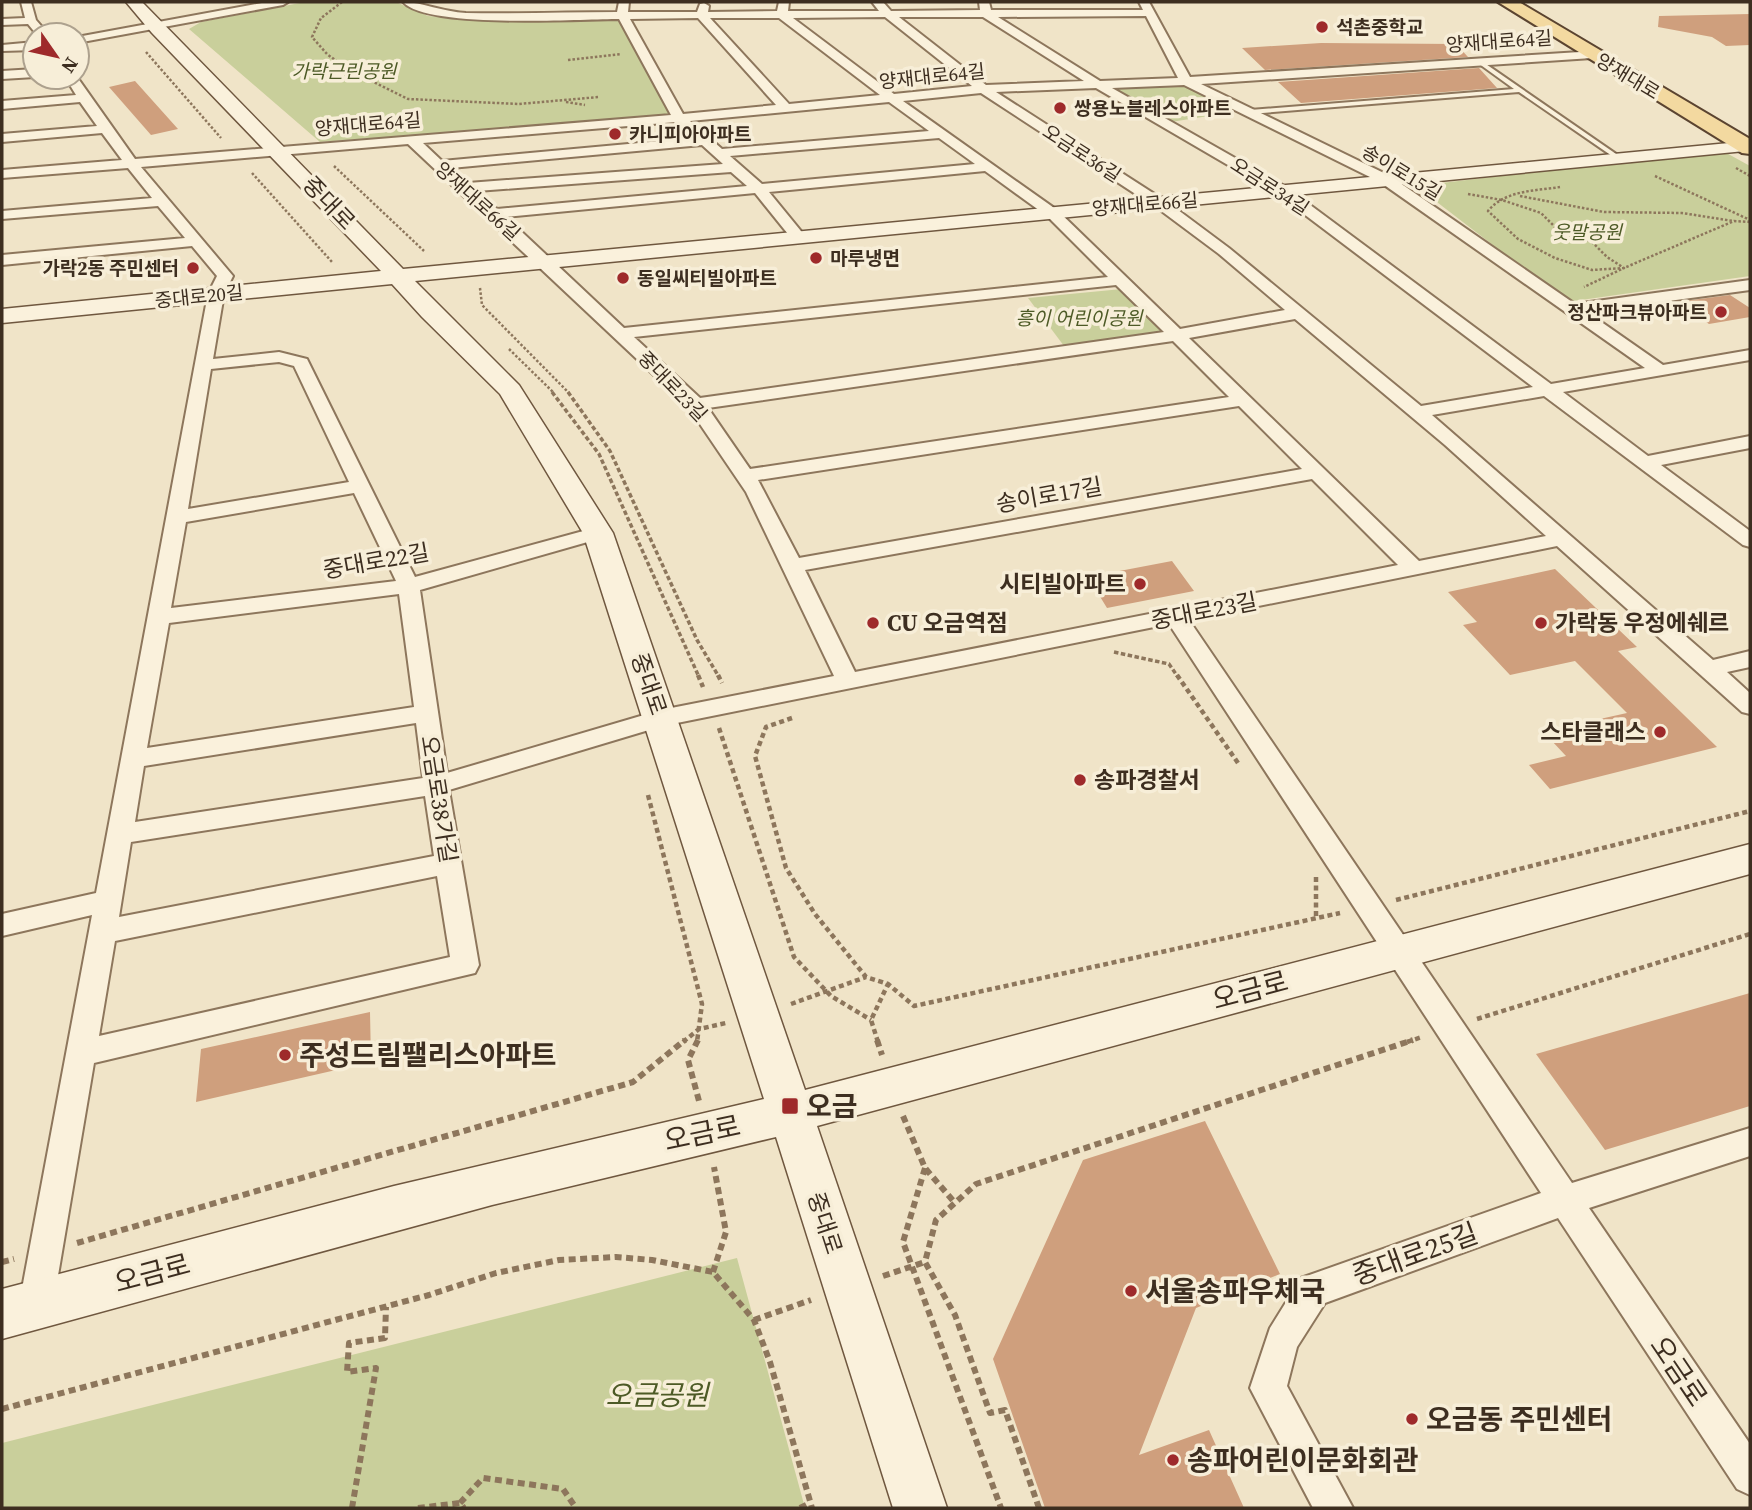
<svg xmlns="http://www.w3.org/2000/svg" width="1752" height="1510" viewBox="0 0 1752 1510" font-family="'Source Serif 4','Noto Sans KR',serif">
<rect width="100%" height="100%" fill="#f0e4c8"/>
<path fill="#c9cf9b" d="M305 2H396L428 16 464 19 617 18 671 116 320 142 189 29 201 22Z
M1184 83 1240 111 1171 122 1111 86Z
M1721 150 1750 166V276L1567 302 1416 186Z
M1122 289 1165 333 1064 346 1028 298Z
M737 1258 805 1508H2V1443Z"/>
<path fill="#cf9f7d" d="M1750 14V45L1726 46 1712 37 1658 27 1659 16Z
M1321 43 1456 44 1468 57 1265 70 1242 48Z
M1479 68 1497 88 1301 103 1278 82Z
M135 81 178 129 151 135 109 87Z
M1730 295 1750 308V317L1709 324 1677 302Z
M1172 561 1194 591 1107 608 1088 577Z
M1555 569 1637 647 1618 651 1717 747 1550 789 1529 765 1566 756 1551 740 1566 736 1559 728 1627 713 1575 661 1510 675 1463 625 1477 622 1448 592Z
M1750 993V1106L1605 1150 1536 1054Z
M370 1012 371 1062 196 1102 201 1049Z
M1205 1121 1280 1274 1196 1308 1139 1455 1209 1430 1244 1508H1045L993 1359 1083 1160Z"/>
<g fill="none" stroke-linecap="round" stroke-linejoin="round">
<g stroke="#8d765c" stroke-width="4">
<path id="lane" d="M1480 60 1619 156V158H1615L1519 92 1250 114 1247 112 1250 110 1514 89 1478 63Z"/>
</g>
<g stroke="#8d765c" stroke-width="4">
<path id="street" d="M21 2H31L36 20 49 35H37L28 24 2 25V19L25 18Z
M267 2H288L283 5 77 43V37Z
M403 2C422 2 443 12 466 13 516 14 567 12 617 12L619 2H629L628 12H697L700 4 704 3 709 6 708 12 777 11 779 2H789L788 11H879L872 2H883L891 11 980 10 979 2H989L991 10H1143L1139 2H1149L1190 77 1596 51 1598 54 1592 58 1201 84 1390 176 1575 304 1750 280V290L1587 312 1663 365 1750 350V360L1563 392 1648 456 1750 436V448L1661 465 1750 531V547L1743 545 1544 396 1432 415 1713 660 1750 651V667L1727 672 1750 693V714L1742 712 1557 546 1189 620 1572 1183 1750 1128V1156L1589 1208 1750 1444V1495L1737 1489 1558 1218 1325 1303 1297 1347 1287 1386 1353 1508H1313L1250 1388 1270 1328 1301 1278 1541 1193 1169 624 662 726 449 790 479 965 475 973 94 1063 53 1305 48 1317 36 1322 24 1317 19 1305 92 915 2 936V914L96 893 208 294 217 276 192 246 2 265V255L185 238 158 206 2 219V211L152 198 128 168 2 178V170L122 160 102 133 2 142V134L97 126 80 102 2 109V101L76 95 65 77H77L135 159 671 115 619 19C578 19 427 29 403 2ZM1146 16 1178 78 1100 81 998 17ZM885 17 972 86 894 94 793 18ZM899 17H983L1084 81 986 85ZM698 18 776 105 683 114 630 19ZM710 18H779L880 95 789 104ZM1184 85 1380 182 1645 368 1551 384 1286 187 1112 88ZM1096 88 1276 193 1533 387 1421 406 1229 248 1170 204 996 92ZM981 93 1160 210 1219 254 1285 310 1180 329 1057 210 903 101ZM889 102 929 131 722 149 690 121ZM676 122 694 138 442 161 423 143ZM939 138 975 164 762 184 730 156ZM408 144 689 408 746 492 834 676 661 710 447 773 420 590 605 537 608 533 605 529 598 527 415 577 307 359 279 352 213 359 224 294 233 276 141 167ZM702 145 723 164 468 183 451 168ZM985 171 1047 216 1108 277 624 328 506 217 755 193 792 239 797 241 805 236 769 192ZM731 172 747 186 497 209 477 191ZM1116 285 1164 332 700 398 634 337ZM1295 319 1445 445 1546 536 1419 561 1189 338ZM1173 341 1229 397 750 469 708 408ZM279 362 294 366 349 482 188 509 211 369ZM1239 406 1302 469 799 558 758 480ZM1312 479 1398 565 855 672 805 570ZM354 493 396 581 171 608 186 522ZM399 594 414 707 147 748 169 623ZM416 723 423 778 135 822 144 766ZM425 796 434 856 119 917 131 842ZM437 876 450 957 99 1036 115 941Z
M35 42V50L2 51V45Z
M35 69V77L2 79V71Z"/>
</g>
<g stroke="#6f573f" stroke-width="3">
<path id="secondary" d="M126 2H142L403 269 1750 141V149L1745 151 415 281 519 385 613 533 805 1090 1750 844V874L817 1126 947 1508H893L776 1137 492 1205 2 1339V1289L394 1186 764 1099 583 533 500 394 422 317 392 284 2 323V309L381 271 152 33Z"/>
</g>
<g stroke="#5b4430" stroke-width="4">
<path id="primary" d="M1498 2H1519L1750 139V154L1742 153Z"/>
</g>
<path stroke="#8d765c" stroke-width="2.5" stroke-dasharray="2.5 2" stroke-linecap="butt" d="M342 2 321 18 312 37 327 54 347 69 408 99 519 104 599 97
M146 52 221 138
M568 60 621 54
M566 102 585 105
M334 166 424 251
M1736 168 1750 176
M252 173 332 262
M1655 176 1750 220
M1560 187C1535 191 1505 190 1488 211L1518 239 1555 258 1592 270 1624 268 1734 221 1750 222
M1468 194 1502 200 1541 213 1555 227 1592 242 1607 257 1624 268 1584 287
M1520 196 1604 212 1682 213 1733 221
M480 288 482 305 569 393
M509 349 554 393"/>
<path stroke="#8d765c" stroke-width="3.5" stroke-dasharray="4.5 2.5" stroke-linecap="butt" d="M552 392 599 454 699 677
M568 392 610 451 697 640 719 677
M1114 652 1169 664 1178 677"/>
<path stroke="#8d765c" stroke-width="4.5" stroke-dasharray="5 3.5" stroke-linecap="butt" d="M698 675 703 687
M718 675 722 683
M1177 675 1238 763
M792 718 766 727 755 756 786 868 815 914 866 977 888 984 914 1006 1340 913
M719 728 794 957 831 996 871 1020
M648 795 702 1004 697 1042
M1316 877V918
M1396 900 1750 811
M791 1004 866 977
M1477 1019 1750 934
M683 1042 699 1029 726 1023
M878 1042 871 1020 888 984
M1407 1042 1422 1037"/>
<path stroke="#8d765c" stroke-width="6" stroke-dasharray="7 4.5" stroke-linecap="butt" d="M698 1040 688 1060 699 1101
M877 1040 882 1055
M903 1116 925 1168 955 1203
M925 1168 903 1242 1001 1508
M77 1243 633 1082 685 1040
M2 1262 14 1259
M713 1272 726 1232 714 1167
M883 1276 925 1262
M754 1320 811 1300
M2 1409 429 1295 496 1273 559 1260 616 1257 652 1260 713 1272 754 1320 770 1362 812 1508
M460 1503 483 1478 563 1489 576 1508
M352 1508 376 1368 347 1372 349 1343 385 1338 386 1307
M418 1508 460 1503 464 1508
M800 1508 810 1503
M1039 1508 1005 1410 990 1413 955 1315 925 1262 936 1220 976 1184 1413 1040"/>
<use href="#lane" fill="#faf1dc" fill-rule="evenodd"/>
<use href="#street" fill="#faf1dc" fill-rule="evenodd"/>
<use href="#secondary" fill="#faf1dc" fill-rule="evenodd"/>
<use href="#primary" fill="#f3d9a0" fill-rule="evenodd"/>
</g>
<g fill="#9e2a2b" stroke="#f7eed8" stroke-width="2.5">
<circle cx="1322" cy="27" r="7"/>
<circle cx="1060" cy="108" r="7"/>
<circle cx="615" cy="134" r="7"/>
<circle cx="816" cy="258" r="7"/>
<circle cx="193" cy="268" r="7"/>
<circle cx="623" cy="278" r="7"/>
<circle cx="1721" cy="312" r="7"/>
<circle cx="1140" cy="584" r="7"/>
<circle cx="873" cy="623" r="7"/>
<circle cx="1541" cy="623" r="7"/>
<circle cx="1660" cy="732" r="7"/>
<circle cx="1080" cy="780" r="7"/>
<circle cx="285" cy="1055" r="7"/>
<rect x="781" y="1097" width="18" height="18" rx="3.5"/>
<circle cx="1131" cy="1291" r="7"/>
<circle cx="1412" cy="1419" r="7"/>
<circle cx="1173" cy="1460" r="7"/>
</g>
<g text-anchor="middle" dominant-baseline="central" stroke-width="7" stroke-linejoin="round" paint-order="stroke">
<g font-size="19" font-weight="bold" fill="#3d2e20" stroke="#f7eed8" text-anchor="start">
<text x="1336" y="27">석촌중학교</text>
<text x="1074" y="108">쌍용노블레스아파트</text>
<text x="629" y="134">카니피아아파트</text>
<text x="830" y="258">마루냉면</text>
<text x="179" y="268" text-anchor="end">가락2동 주민센터</text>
<text x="637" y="278">동일씨티빌아파트</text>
<text x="1707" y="312" text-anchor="end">정산파크뷰아파트</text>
</g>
<g font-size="19" fill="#3d2e20" stroke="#f7eed8">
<text transform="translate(1499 41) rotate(-4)">양재대로64길</text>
<text transform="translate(932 76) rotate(-6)">양재대로64길</text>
<text transform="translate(1628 76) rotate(31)">양재대로</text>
<text transform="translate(368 124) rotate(-5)">양재대로64길</text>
<text transform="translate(1082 153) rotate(33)">오금로36길</text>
<text transform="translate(1402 172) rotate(31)">송이로15길</text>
<text transform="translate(1270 186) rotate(33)">오금로34길</text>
<text transform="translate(478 201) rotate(42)">양재대로66길</text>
<text transform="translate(1145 204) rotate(-5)">양재대로66길</text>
<text transform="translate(199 296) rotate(-6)">중대로20길</text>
<text transform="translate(673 386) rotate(46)">중대로23길</text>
</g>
<g font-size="19" font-style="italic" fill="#4d5a26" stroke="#f7eed8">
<text x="344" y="71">가락근린공원</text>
<text x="1587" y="232">웃말공원</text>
<text x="1079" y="318">흥이 어린이공원</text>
</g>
<g font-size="23" fill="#3d2e20" stroke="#f7eed8">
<text transform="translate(329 203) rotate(46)">중대로</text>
<text transform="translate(1049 495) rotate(-10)">송이로17길</text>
<text transform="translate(376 561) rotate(-10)">중대로22길</text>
<text transform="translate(1204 611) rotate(-11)">중대로23길</text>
<text transform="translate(649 684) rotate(71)">중대로</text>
<text transform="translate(439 799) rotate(81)">오금로38가길</text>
<text transform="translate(825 1223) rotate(72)">중대로</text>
</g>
<g font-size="23" font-weight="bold" fill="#3d2e20" stroke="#f7eed8" text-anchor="start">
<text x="1126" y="584" text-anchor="end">시티빌아파트</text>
<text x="887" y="623">CU 오금역점</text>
<text x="1555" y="623">가락동 우정에쉐르</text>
<text x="1646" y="732" text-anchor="end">스타클래스</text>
<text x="1094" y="780">송파경찰서</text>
</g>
<g font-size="28" fill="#3d2e20" stroke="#f7eed8">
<text transform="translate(1250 990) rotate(-15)">오금로</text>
<text transform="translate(702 1133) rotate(-12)">오금로</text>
<text transform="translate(1415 1254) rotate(-20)">중대로25길</text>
<text transform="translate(152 1273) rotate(-15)">오금로</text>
<text transform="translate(1679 1371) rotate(56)">오금로</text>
</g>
<g font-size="28" font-weight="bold" fill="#3d2e20" stroke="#f7eed8" text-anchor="start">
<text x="299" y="1055">주성드림팰리스아파트</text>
<text x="806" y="1106">오금</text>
<text x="1145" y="1291">서울송파우체국</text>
<text x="1426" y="1419">오금동 주민센터</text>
<text x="1187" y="1460">송파어린이문화회관</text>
</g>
<g font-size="28" font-style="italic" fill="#4d5a26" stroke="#f7eed8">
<text x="657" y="1395">오금공원</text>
</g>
</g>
<rect width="1752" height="1510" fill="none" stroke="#3d2e20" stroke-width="7"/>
<g transform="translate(56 56) rotate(124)"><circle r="33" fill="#f7eed8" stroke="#ada18e" stroke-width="2"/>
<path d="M0-5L12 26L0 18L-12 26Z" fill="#9e2a2b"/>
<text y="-10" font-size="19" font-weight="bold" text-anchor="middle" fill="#3d2e20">N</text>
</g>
</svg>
